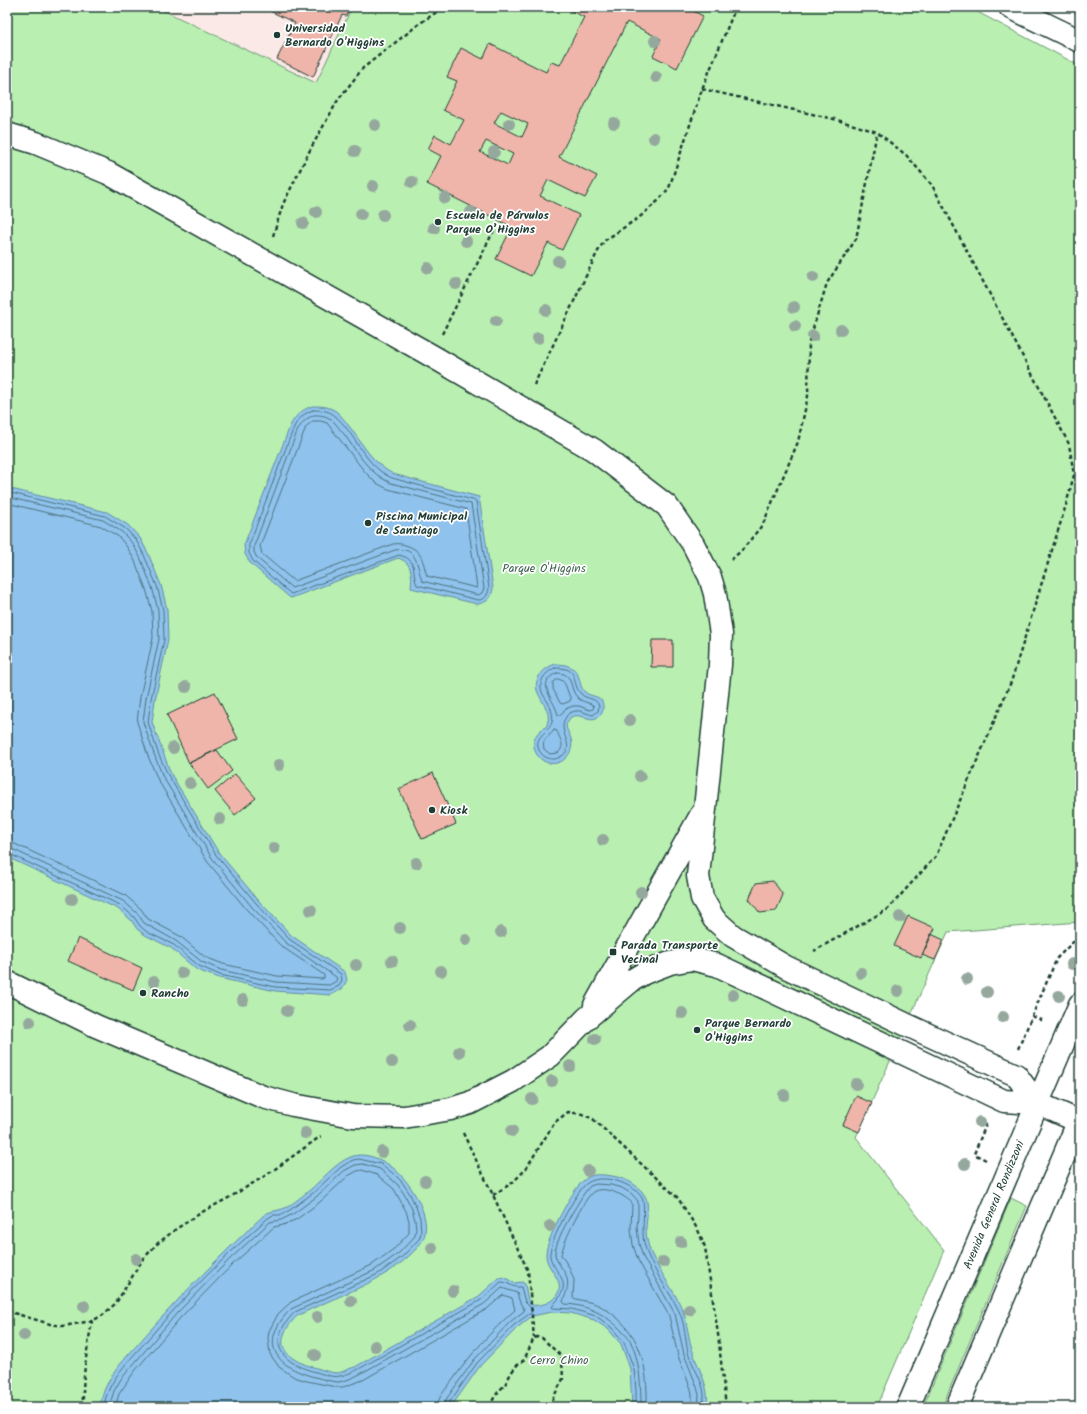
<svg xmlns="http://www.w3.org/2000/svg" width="1087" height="1414" viewBox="0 0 1087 1414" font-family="Kalam,sans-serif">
<rect width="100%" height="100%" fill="#fff"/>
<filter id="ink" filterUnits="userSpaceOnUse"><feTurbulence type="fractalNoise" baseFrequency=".025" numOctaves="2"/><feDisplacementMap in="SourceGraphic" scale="8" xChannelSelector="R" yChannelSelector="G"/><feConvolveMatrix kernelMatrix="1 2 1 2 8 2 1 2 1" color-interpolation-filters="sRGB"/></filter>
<g filter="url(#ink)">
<path fill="#fae9e6" d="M156 7H352L317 83Z"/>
<path fill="#b9efb1" stroke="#6c9672" d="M7 7H156L316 83 352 7H968L1080 66V922L948 932 856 1137 944 1250 877 1407H7Z
M1011 1198 1027 1206 942 1407H923Z"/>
<path fill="#8fc2ec" stroke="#628da2" d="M313 406C320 406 327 406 334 410 340 413 345 421 349 426 362 443 373 464 393 474L479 497 493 588C492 598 487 603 477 604L411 588C412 575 413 563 398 558L291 598 289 597 250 563 245 554 244 545 290 426C295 416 302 409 313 406Z
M7 488 107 512 128 525 140 538 148 553 161 585 167 609 168 640 155 700 152 722 171 774 219 853 259 901 292 936 345 972 347 980 342 989 331 995 275 991 219 978 197 970 171 948 145 935 137 929 131 920 118 909 7 857Z
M555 664C565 664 576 666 579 678 581 683 580 687 585 692 591 698 604 694 603 708 603 712 602 714 599 716 591 724 581 712 571 717 562 728 568 728 571 739 574 747 569 757 562 761 540 773 520 739 546 727 552 713 545 708 539 695 531 681 542 669 555 664Z
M359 1155C381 1155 399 1170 411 1188 419 1200 428 1218 425 1233 424 1240 420 1244 416 1249 385 1283 337 1295 297 1316 270 1343 284 1360 317 1368 323 1370 331 1373 338 1373 343 1372 350 1368 355 1367L479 1296 499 1278 504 1277 514 1283 522 1282 525 1284 528 1300 532 1305C538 1306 547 1304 552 1300 572 1283 545 1271 546 1254 546 1239 573 1188 584 1180 590 1175 597 1174 604 1175 620 1176 637 1182 645 1196 650 1204 646 1220 646 1229 646 1237 648 1245 651 1253 660 1273 675 1291 683 1311 688 1324 688 1339 693 1352 699 1371 710 1386 707 1407H632L630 1369 621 1344 608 1329 594 1320 571 1313 552 1312 532 1316 517 1328 480 1366 451 1407H100C103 1378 128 1356 145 1336 183 1293 223 1253 265 1214 273 1210 281 1211 289 1206 296 1201 304 1195 311 1189 325 1177 340 1157 359 1155Z"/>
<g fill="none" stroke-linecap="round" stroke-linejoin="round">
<path stroke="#4c727e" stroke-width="1" d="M313 410C320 410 328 410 334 415 356 433 363 465 392 478L476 501 489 588C488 595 485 600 478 600L417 585C411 571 419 560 399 555L291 594 253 561 249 553V545L294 427C298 419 304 413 313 410Z
M314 415C319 415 324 415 329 418 335 421 339 429 344 434 357 452 369 474 391 483L471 504 484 588 482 593 478 595 422 581C417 567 418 546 395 550L292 588 257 558 254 552V546L298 429 305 420Z
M313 421H321L327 423 365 472 376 483 388 489 466 509 477 588 427 576C423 564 423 551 408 546 403 544 398 543 393 544L294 581 262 554 260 546 304 432 306 427Z
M7 492 105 516 126 529 136 540 144 555 157 586 163 610 164 640 151 699 148 722 158 753 168 775 216 855 256 903 289 939 341 974 342 980 339 986 330 990 275 987 220 975 199 966 174 945 147 932 140 926 134 917 120 905 7 853
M7 497 103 520 122 532 132 543 140 557 152 587 158 610 159 639 146 698 143 722 154 754 163 777 212 858 252 907 286 943 336 977 337 979 335 982 329 985 276 982 221 970 202 962 176 941 144 923 137 913 123 901 12 849 7 848
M7 503 101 526 119 537 127 547 134 559 146 589 152 611 153 638 140 697 137 722 148 756 158 780 207 861 247 910 281 946 324 975V978L322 979 277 976 223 964 205 957 180 936 148 919 141 909 125 895 15 844 7 842
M555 668C581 667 570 682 581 694 587 700 596 697 599 706L598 711 593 715C587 714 581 710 576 711 571 712 568 713 566 717 555 732 579 747 560 757 556 759 552 760 548 758 544 757 541 754 539 750 533 736 549 733 552 722 554 716 551 708 548 702 546 699 543 695 542 692 538 680 546 672 555 668Z
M557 673C575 673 568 687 577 697 582 703 590 702 594 706L593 709 590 710 579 706H573L565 709 561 715H558C555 700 534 682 557 673Z
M558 679C567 680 566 691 571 699L570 701 563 704 560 703 553 689V683Z
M554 730 557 731C560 740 566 745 558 753L550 754 544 749C541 738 549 738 554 730Z
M104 1407C107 1380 131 1359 148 1339 185 1296 225 1256 268 1218L273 1215H280L290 1210 313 1193 341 1167 353 1160 359 1159 381 1164 395 1175 402 1182 410 1194 416 1207 420 1218 421 1233 419 1239 402 1257 378 1274 295 1312C265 1342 280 1363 316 1372 323 1374 333 1378 340 1376 346 1375 352 1372 357 1370L481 1300 501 1282C509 1282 511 1288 521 1287L525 1302 532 1309V1312L514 1325 477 1363 449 1403 448 1407
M109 1407 114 1391 121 1379 177 1313 230 1259 270 1222 281 1220 293 1214 316 1197 344 1171 355 1165 363 1164 380 1169 398 1185 406 1197 412 1209 415 1220 416 1228 415 1236 399 1253 375 1270 291 1309C258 1342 274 1367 315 1377 322 1379 332 1382 339 1382 346 1381 354 1377 360 1374L484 1304 502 1288 517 1293 520 1303 524 1309V1311L510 1322 474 1360 445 1401 443 1407
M115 1407 119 1394 134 1372 181 1317 234 1263 274 1227 283 1225 297 1219 320 1202 348 1176 357 1171 362 1170 377 1175 394 1189 406 1211 409 1221V1233L395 1248 372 1265 291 1302 278 1314 269 1331 268 1338 270 1354 279 1367 294 1377 307 1381 336 1387H343L363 1380 487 1309 503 1295 512 1298 515 1310C491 1331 470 1355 452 1381 446 1389 438 1397 437 1407
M636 1407V1390L634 1369 624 1342 611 1327 596 1316 572 1309 553 1308 552 1307C555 1302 560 1298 562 1292 568 1278 552 1269 550 1256 548 1244 576 1192 586 1184 600 1172 634 1183 642 1198 646 1206 641 1231 644 1243 650 1268 668 1288 679 1311 685 1324 685 1339 688 1352 692 1366 703 1380 704 1395 704 1399 703 1403 703 1407
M641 1407C641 1385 640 1361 630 1340 628 1337 624 1334 622 1331 606 1314 587 1305 565 1304L563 1302C568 1288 571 1280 561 1267 559 1263 555 1259 555 1253 556 1238 576 1206 585 1192L590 1186 596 1184 611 1185 622 1188 632 1194 638 1201V1215L637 1228 639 1244 643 1257 675 1314 684 1354 697 1387 699 1395 698 1407
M647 1407C648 1365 641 1330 602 1307 594 1302 582 1301 573 1298L574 1280 569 1267 561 1255C563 1243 584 1198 593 1192 603 1185 625 1195 632 1203L631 1229 633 1245 638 1260 669 1316 678 1356 691 1389 692 1395V1407"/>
</g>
<path fill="#f0b5aa" stroke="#1f3d34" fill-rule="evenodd" d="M272 7H350L346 16 342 15 313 77 277 59 295 23 270 11Z
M563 7H673L677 9V7H686L703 16 677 68 653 56 661 39 627 22 559 157 597 176 585 198 548 180 540 196 579 215 562 250 548 243 531 276 496 259 512 227 427 184 441 156 428 149 435 135 451 144 464 120 443 110 457 81 447 77 461 48 483 59 490 44 546 72 551 62 560 65 584 17ZM501 111 528 124 522 137 494 123ZM486 141 513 154 508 165 480 152Z
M652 640H673V667H651Z
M215 692 238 739 189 763 167 715Z
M217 750 232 771 208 789 189 763Z
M433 773 456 824 422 839 399 789Z
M235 774 256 798 235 815 215 791Z
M773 881 783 895 776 911 760 913 749 899 756 883Z
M908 916 935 928 921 958 894 946Z
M931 934 944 940 935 960 922 955Z
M78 938 142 968 133 990 68 961Z
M856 1096 872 1103 859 1132 843 1125Z"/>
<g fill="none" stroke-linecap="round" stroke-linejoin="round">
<g stroke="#1f3d34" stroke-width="25">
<path id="minor" d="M7 134 36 143 108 173 432 356 594 450 667 506 693 544 710 577 715 594 721 634 720 665 698 876 702 898 714 919 733 936 786 967 907 1025 1016 1075 1037 1103
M7 982 96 1026 263 1097 293 1105 353 1116 404 1117 451 1109 470 1103 513 1081 550 1056 587 1018 631 981 644 973 670 963 692 959 717 965 1004 1101 1037 1103 1080 1122
M595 1005 701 815"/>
</g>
<g stroke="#1f3d34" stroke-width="25">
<path id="major" d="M1010 7 1080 41
M908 1407 1080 1004
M957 1407 1080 1118"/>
</g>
<path stroke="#1f3d34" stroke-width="2.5" stroke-dasharray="4 3" stroke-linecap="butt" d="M702 89 834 119 877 132 906 155 932 185 1069 444 1074 475 1066 505 1011 682 936 856 888 909 814 951
M273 236 283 204 311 148 338 100 363 68 419 24 444 7
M442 334 494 230
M534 385 597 253 604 241 641 216 658 201 669 188 702 89 736 7
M731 560 743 549 763 524 798 442 808 396 809 342 827 283 856 239 877 132
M1032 1016 1044 1021
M1018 1049 1057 958 1080 935
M463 1133 493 1195 528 1271 534 1338
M986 1160 974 1154 987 1122
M493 1195 512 1183 525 1170 555 1122 568 1112 582 1114 593 1119 678 1198 698 1230 705 1247 718 1334 726 1407
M1073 1199 1080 1202
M7 1311 50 1324 63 1326 92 1321 103 1315 116 1303 143 1259 157 1244 176 1229 204 1211 232 1196 268 1174 321 1136
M83 1407C82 1378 87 1350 92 1321
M489 1407 495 1396 506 1383 511 1373 517 1365 524 1360 534 1338 537 1337 542 1338 560 1355 562 1359 563 1379 552 1400 545 1407"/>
<use href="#minor" stroke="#fff" stroke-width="22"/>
<use href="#major" stroke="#fff" stroke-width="22"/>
</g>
<g fill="#95a89d">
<circle cx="655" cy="41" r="6"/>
<circle cx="656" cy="77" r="6"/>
<circle cx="614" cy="123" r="6"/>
<circle cx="509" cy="124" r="6"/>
<circle cx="375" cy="125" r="6"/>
<circle cx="654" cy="138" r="6"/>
<circle cx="355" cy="151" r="6"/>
<circle cx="494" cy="152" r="6"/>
<circle cx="412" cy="182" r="6"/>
<circle cx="373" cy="186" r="6"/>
<circle cx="445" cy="198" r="6"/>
<circle cx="316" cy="212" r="6"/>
<circle cx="471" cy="212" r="6"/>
<circle cx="361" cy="214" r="6"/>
<circle cx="383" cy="215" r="6"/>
<circle cx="303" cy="223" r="6"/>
<circle cx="434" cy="228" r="6"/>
<circle cx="466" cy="241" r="6"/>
<circle cx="558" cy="261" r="6"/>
<circle cx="428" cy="268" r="6"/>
<circle cx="813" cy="277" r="6"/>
<circle cx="456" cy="284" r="6"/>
<circle cx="794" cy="307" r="6"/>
<circle cx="546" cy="310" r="6"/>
<circle cx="496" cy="321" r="6"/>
<circle cx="795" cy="326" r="6"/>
<circle cx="841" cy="330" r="6"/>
<circle cx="813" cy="336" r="6"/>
<circle cx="538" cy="338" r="6"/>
<circle cx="186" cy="687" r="6"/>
<circle cx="630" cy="720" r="6"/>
<circle cx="173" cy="748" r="6"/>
<circle cx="279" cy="765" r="6"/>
<circle cx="640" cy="776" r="6"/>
<circle cx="190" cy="783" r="6"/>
<circle cx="220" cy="819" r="6"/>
<circle cx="603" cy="840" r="6"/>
<circle cx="274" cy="848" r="6"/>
<circle cx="416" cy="863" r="6"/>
<circle cx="641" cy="892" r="6"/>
<circle cx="72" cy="899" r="6"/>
<circle cx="311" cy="910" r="6"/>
<circle cx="900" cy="917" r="6"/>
<circle cx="400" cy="928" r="6"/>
<circle cx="501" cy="932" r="6"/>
<circle cx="466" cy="940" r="6"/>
<circle cx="392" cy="961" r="6"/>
<circle cx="1072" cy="964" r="6"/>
<circle cx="356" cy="965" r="6"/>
<circle cx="441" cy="971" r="6"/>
<circle cx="182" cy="973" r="6"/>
<circle cx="861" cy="973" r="6"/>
<circle cx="967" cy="979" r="6"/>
<circle cx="154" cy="982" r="6"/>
<circle cx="898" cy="991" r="6"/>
<circle cx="987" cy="992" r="6"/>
<circle cx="733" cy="995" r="6"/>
<circle cx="1059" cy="996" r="6"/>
<circle cx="243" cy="1000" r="6"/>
<circle cx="287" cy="1011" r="6"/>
<circle cx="682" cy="1013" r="6"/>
<circle cx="1003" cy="1017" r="6"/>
<circle cx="30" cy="1022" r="6"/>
<circle cx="410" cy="1025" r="6"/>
<circle cx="595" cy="1039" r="6"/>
<circle cx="459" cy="1052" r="6"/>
<circle cx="392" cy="1062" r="6"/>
<circle cx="570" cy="1066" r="6"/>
<circle cx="552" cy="1081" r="6"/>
<circle cx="856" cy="1084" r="6"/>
<circle cx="784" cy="1095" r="6"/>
<circle cx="532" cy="1099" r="6"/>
<circle cx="980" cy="1122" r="6"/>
<circle cx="512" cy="1131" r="6"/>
<circle cx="305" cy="1133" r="6"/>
<circle cx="382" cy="1152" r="6"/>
<circle cx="965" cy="1164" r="6"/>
<circle cx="588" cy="1171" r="6"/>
<circle cx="425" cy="1181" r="6"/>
<circle cx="550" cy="1226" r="6"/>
<circle cx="681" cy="1242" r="6"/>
<circle cx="432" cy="1248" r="6"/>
<circle cx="136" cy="1259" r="6"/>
<circle cx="663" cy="1262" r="6"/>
<circle cx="453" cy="1291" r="6"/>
<circle cx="351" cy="1301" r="6"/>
<circle cx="84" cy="1306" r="6"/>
<circle cx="689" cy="1310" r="6"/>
<circle cx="317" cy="1317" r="6"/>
<circle cx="24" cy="1335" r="6"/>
<circle cx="375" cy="1346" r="6"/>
<circle cx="315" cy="1355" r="6"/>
</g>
</g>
<g fill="#1f3d34" stroke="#fff" stroke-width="1.5">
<circle cx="277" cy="35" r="4"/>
<circle cx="438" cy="222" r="4"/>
<circle cx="368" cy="523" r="4"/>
<circle cx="432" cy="810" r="4"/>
<rect x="609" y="948" width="8" height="8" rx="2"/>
<circle cx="143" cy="993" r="4"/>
<circle cx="697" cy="1030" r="4"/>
</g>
<g text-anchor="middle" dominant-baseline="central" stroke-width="3.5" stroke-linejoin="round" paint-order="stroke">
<g font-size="12" font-weight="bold" fill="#1f3d34" stroke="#fff" text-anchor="start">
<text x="285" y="28">Universidad<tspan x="285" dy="14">Bernardo O'Higgins</tspan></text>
<text x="446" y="215">Escuela de Párvulos<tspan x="446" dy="14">Parque O’Higgins</tspan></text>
<text x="376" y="516">Piscina Municipal<tspan x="376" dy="14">de Santiago</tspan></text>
<text x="440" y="810">Kiosk</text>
<text x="621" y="945">Parada Transporte<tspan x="621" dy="14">Vecinal</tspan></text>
<text x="151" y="993">Rancho</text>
<text x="705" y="1023">Parque Bernardo<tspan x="705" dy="14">O'Higgins</tspan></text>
</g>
<g font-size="12" fill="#3e614d" stroke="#fff">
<text x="544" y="568">Parque O'Higgins</text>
<text x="559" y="1360">Cerro Chino</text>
</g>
<g font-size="12" fill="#1f3d34" stroke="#fff">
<text transform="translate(994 1205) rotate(-67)">Avenida General Rondizzoni</text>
</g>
</g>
<rect width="1087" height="1414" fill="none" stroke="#fff" stroke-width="24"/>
<rect x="12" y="12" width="1063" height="1390" fill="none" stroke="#1f3d34" stroke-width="1.5" filter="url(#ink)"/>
</svg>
